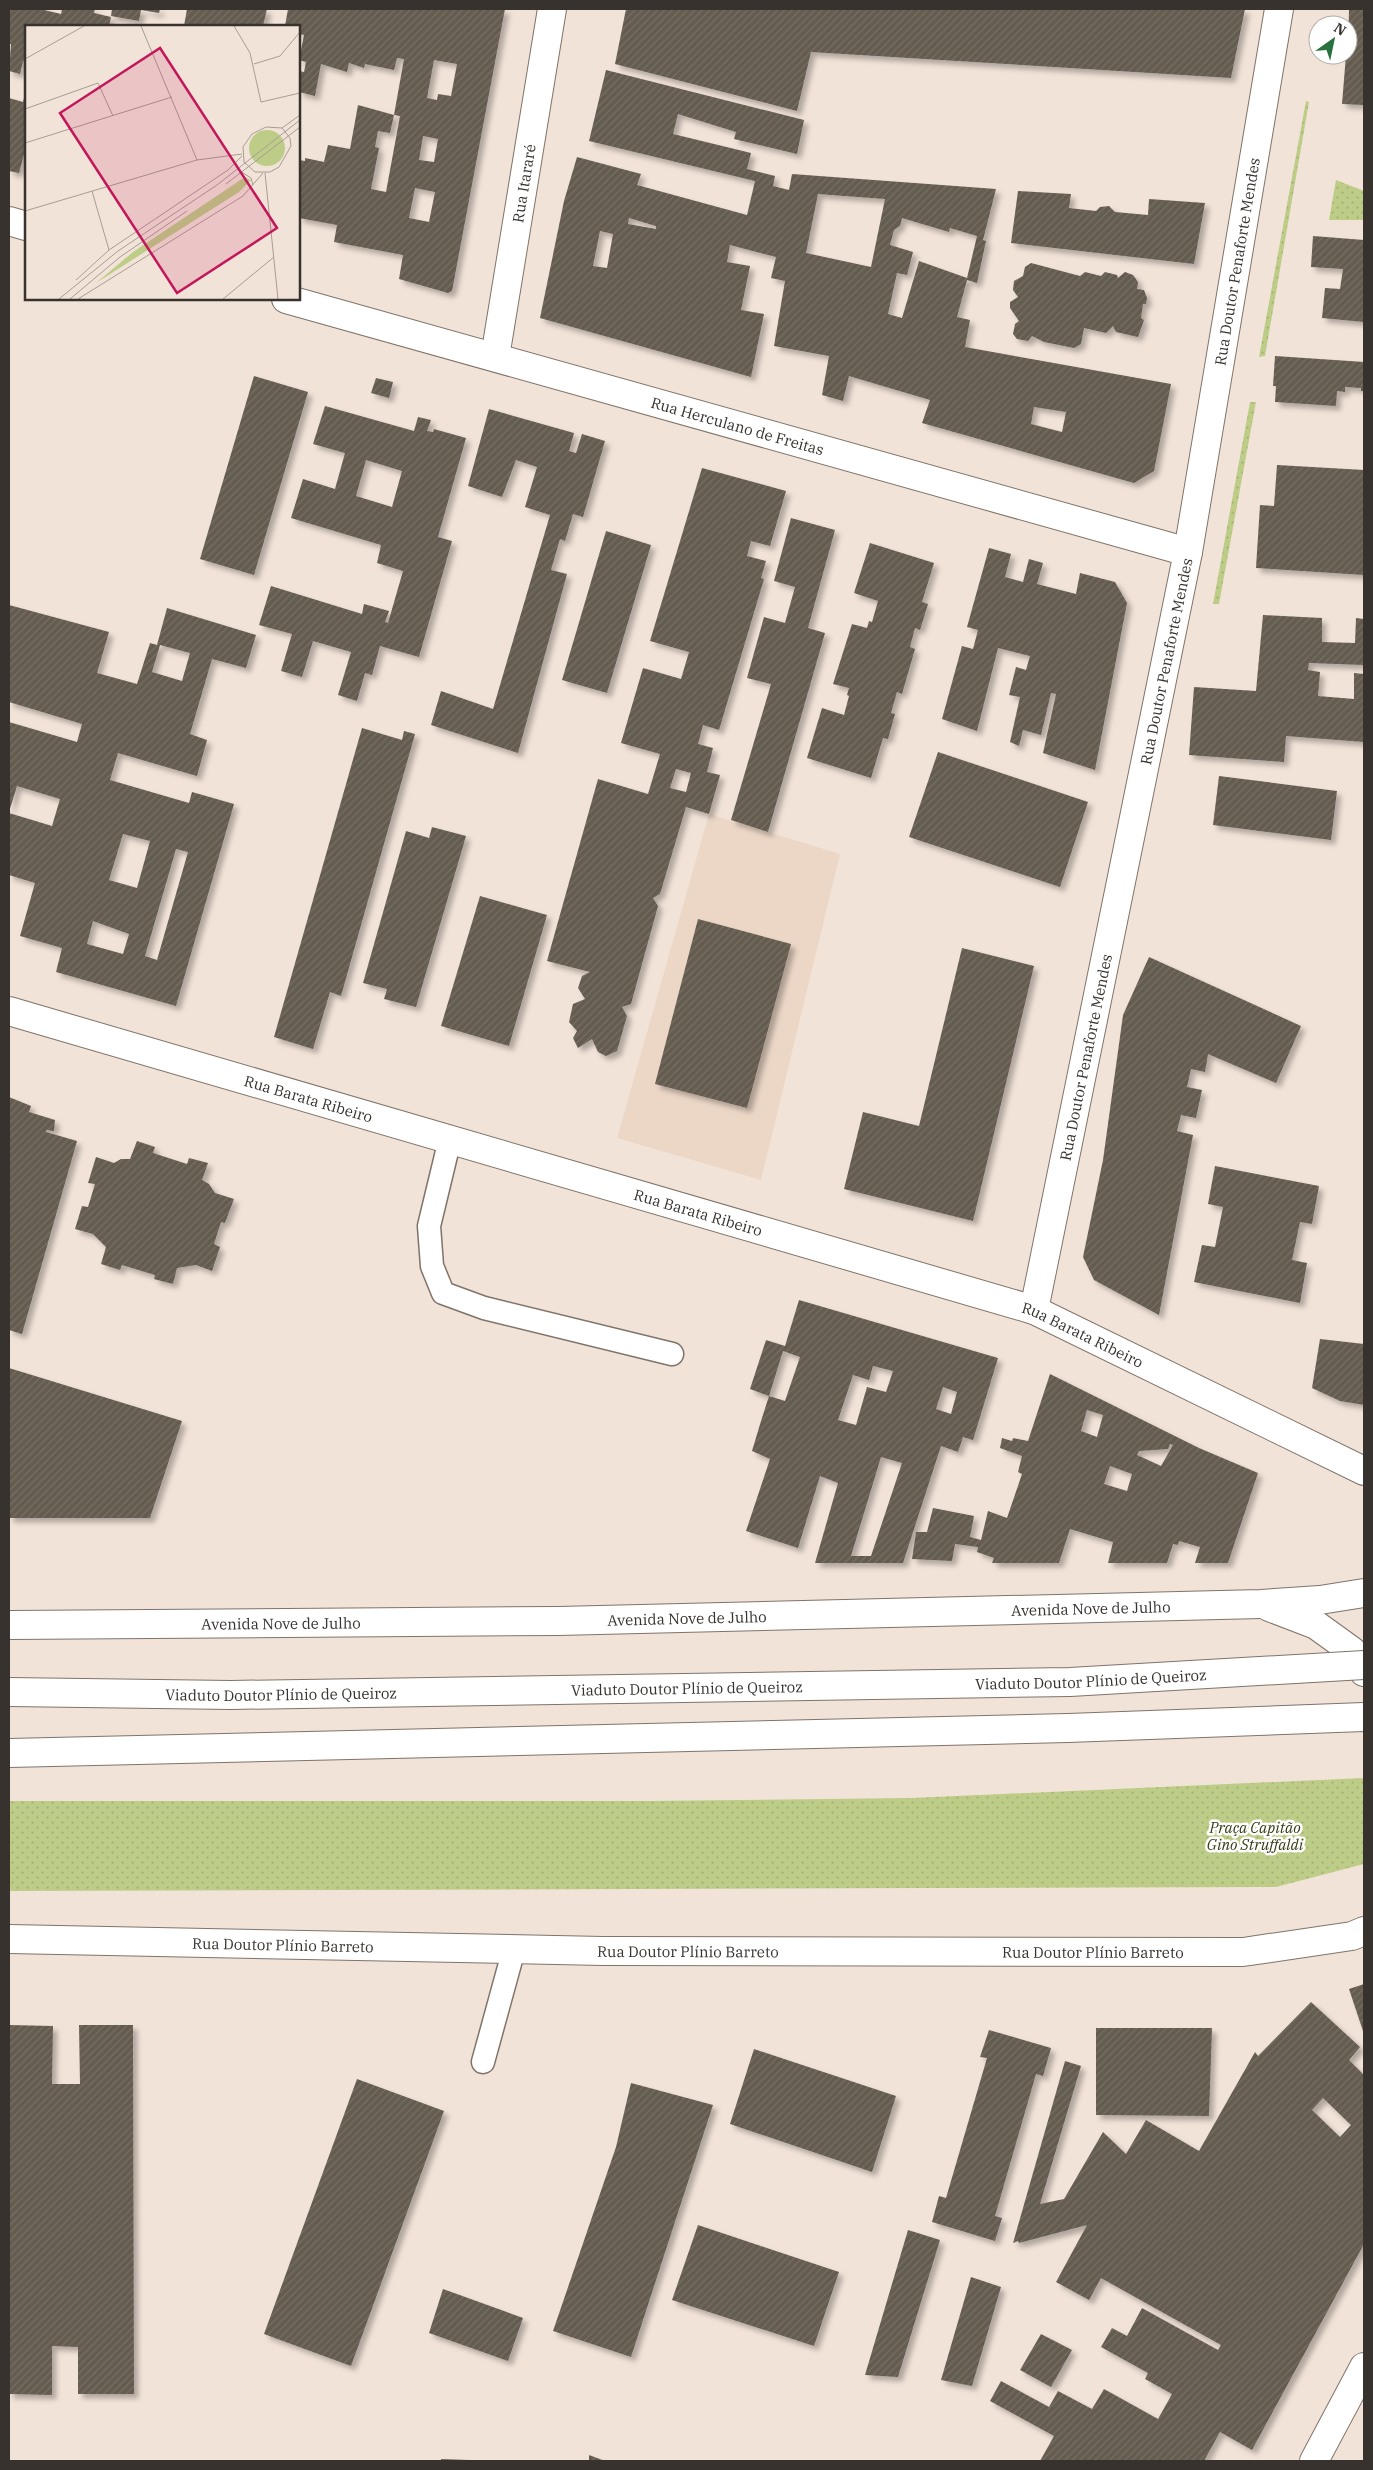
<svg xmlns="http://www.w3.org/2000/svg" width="1373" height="2470" viewBox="0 0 1373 2470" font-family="'IBM Plex Serif',serif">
<defs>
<pattern id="green-dots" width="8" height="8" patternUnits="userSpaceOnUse" patternTransform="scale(1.25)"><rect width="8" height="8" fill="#bdcd87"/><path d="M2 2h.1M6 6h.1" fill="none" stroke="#a3b075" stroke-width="1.8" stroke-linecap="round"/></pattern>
<pattern id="building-hatch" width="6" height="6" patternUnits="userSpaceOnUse" patternTransform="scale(1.25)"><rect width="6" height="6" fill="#645b4f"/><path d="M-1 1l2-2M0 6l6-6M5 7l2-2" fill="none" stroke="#777066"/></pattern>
<filter id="shadow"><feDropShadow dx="4.5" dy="4.5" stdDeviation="2.5" flood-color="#0004"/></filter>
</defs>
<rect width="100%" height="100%" fill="#f2e3d8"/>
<path fill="#ecd7c7" d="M709 814 840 854 761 1180 617 1138Z"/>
<path fill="url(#green-dots)" d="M1306 101 1309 102 1265 356 1259 357Z
M1336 180 1364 191V220H1329Z
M1250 402H1256L1219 604H1213Z
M1364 1778V1864L1276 1887 9 1891V1801H650L912 1798Z"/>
<path fill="url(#building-hatch)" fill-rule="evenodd" filter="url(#shadow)" d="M9 9H40L61 14 62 9H95L94 13 111 17 109 26H26V62L23 61 20 74 9 71 11 44H9Z
M112 9H160L159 13 141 10 139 21 111 16Z
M187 9H267L263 26H184Z
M288 9H505L452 291 448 293 399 279 403 255 334 242 337 225 299 218V160L305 161V158L324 162 328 145 350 149 358 105 394 115 390 133 378 131 375 147 379 148 371 189 386 192 400 116 394 115 404 59 397 58 394 70 365 64 364 68 349 63 347 72 321 64 315 96 299 92V71L304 72 306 62 299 60 304 35 299 34V26H285ZM434 60 457 64 451 96 438 94 437 100 427 98ZM423 136 438 139 434 162 419 160ZM415 188 435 192 429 222 409 218Z
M626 9H1245L1231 78 811 52 797 111 615 64Z
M1349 9H1364V105L1342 104 1346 55H1348Z
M606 70 804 120 797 154 734 139 736 132 678 114 673 134 751 153 747 169 775 176 773 186 789 190 792 174 996 189 983 240 986 241 977 283 967 280 957 317 970 320 965 347 1171 384 1154 471 1134 483 922 423 930 400 849 376 843 401 822 395 829 356 774 346 785 281 771 278 776 257 730 245 727 262 750 266 741 310 764 314 751 377 540 318 564 201 577 157 641 174 637 185 747 215 755 181 589 141ZM818 194 885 199 871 267 806 253ZM629 218 656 226V229L628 224ZM902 218 949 232 950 228 977 236 967 278 919 261 902 318 888 314 897 273 907 275 913 252 890 245 894 230 900 226ZM600 231 613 234 607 268 593 266ZM1034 407 1066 412 1062 432 1031 424Z
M26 90V147L19 173 9 171V98L23 102Z
M1018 191 1071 194 1069 208 1096 211 1100 207 1109 206 1115 212 1148 215 1149 199 1205 203 1194 264 1011 243Z
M1313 236 1364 240V322L1322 318 1325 288 1340 289 1343 269 1311 267Z
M1031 263 1080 276 1085 272 1101 276 1105 272 1117 275 1118 278 1125 272 1133 275 1138 282 1137 289 1144 290 1147 298 1146 304H1143L1141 318 1144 320 1138 337 1116 332 1113 326 1106 333 1084 328 1081 344 1074 348 1044 342 1032 336 1028 341 1017 339 1013 334 1015 324 1019 321 1010 308V302L1018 297 1013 290 1014 281 1023 276 1025 267Z
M1275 356 1364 362V391H1361V388L1345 387V392L1337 391 1336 406 1275 402 1276 386H1273Z
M254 376 308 392 254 575 200 559Z
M376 378 393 382 389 398 371 393Z
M325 406 414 431 418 417 431 420 427 431 433 432 434 429 466 438 438 537 452 541 419 657 380 646 372 675 365 673 357 701 338 695 351 652 313 641 302 677 281 671 292 634 259 625 271 586 362 614 364 604 389 611 385 622 388 623 403 571 377 563 381 545 291 518 303 479 335 489 345 453 313 444ZM366 460 402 471 392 507 356 496Z
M489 409 574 433 569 451 576 453 582 434 605 441 583 517 573 514 565 541 560 539 551 570 567 574 518 753 431 725 441 691 493 709 550 515 525 507 537 467 516 460 502 497 468 486Z
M1277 465 1364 470V575L1256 568 1260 505 1274 506Z
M702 468 786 491 770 546 751 541 747 556 766 561 761 578 764 579 719 730 703 725 698 744 713 748 707 772 720 775 709 814 686 807 660 894 653 898 658 906 631 1004 622 1007 627 1016 617 1051 606 1056 598 1052 592 1039 578 1048 573 1038 577 1031 569 1022 573 1004 585 999 578 988 582 976 590 972 547 961 598 779 648 794 660 754 621 743 643 668 681 679 689 652 650 641ZM676 769 691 773 686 792 670 788Z
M791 518 835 530 808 628 825 633 768 832 731 820 771 684 747 678 764 617 785 623 795 587 774 581Z
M606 531 651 545 607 693 562 680Z
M870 543 934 563 922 602 928 604 920 630 915 628 910 647 915 649 902 694 897 692 891 713 895 714 888 739 883 738 871 778 807 758 822 708 844 715 849 696 847 695 849 688 833 684 852 624 867 628 869 621 872 622 878 601 854 593Z
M989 548 1011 554 1005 577 1023 582 1029 559 1043 563 1037 584 1076 594 1080 573 1115 582 1127 603 1095 770 1043 753 1056 694 1051 693 1041 735 1023 730 1019 746 1010 742 1020 697 1009 695 1016 667 1026 670 1030 656 998 648 977 731 942 719 962 646 973 649 978 630 967 627Z
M9 605 109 632 97 673 137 684 150 643 157 645 167 608 256 635 246 668 212 659 190 734 207 740 197 776 118 753 110 780 189 803 192 792 234 804 176 1006 56 972 62 948 20 936 35 883 9 875V813L52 826 60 799 17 786 9 812V722L77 742 82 724 9 702ZM160 645 190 653 182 681 152 672ZM123 834 150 841 137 888 109 880ZM176 849 188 852 157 960 145 956ZM93 921 129 934 123 954 87 944Z
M1263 615 1322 618V642L1355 643 1356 618 1364 619V665L1309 663 1308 670 1320 672 1318 696 1354 699V673L1364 674V742L1286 736 1284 762 1189 755 1194 687 1256 691Z
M362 728 402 740 404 731 415 734 341 996 330 992 313 1049 274 1037Z
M938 752 1088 802 1060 887 909 837Z
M1219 776 1337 791 1331 840 1213 825Z
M432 827 466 836 416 1007 384 999 387 989 363 983 406 831 429 838Z
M480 896 547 915 509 1046 441 1026Z
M698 919 791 944 747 1108 655 1084Z
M962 948 1034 966 973 1221 844 1189 863 1112 919 1126Z
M1149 957 1301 1026 1276 1083 1208 1054 1205 1072 1191 1069 1187 1087 1202 1090 1196 1118 1181 1115 1177 1131 1193 1135 1159 1315 1094 1280 1083 1257 1103 1160 1123 1015Z
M9 1097 31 1106 29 1112 55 1120 54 1131 46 1130V1132L77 1141 22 1334 9 1330Z
M137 1141 155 1147 153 1153 187 1164 189 1158 208 1163 202 1180 209 1184 215 1193 234 1199 225 1223 221 1222 214 1244 220 1247 212 1271 196 1265 177 1268 173 1284 154 1279 155 1275 122 1265 120 1270 101 1264 106 1247 93 1234 75 1229 82 1206 88 1207 95 1184 88 1183 96 1157 114 1163 121 1159H130Z
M1215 1166 1319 1186 1312 1224 1300 1222 1292 1260 1307 1263 1300 1303 1194 1282 1202 1245 1215 1247 1223 1207 1208 1204Z
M799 1300 998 1358 973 1440 963 1437 958 1452 941 1446 903 1563H815L838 1483 820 1476 798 1548 746 1531 770 1459 752 1451 761 1421 769 1396 785 1401 800 1357 783 1351 769 1396 750 1389 766 1340 785 1346ZM873 1366 893 1371 886 1392 867 1387 856 1425 838 1420 853 1375 869 1380ZM943 1387 957 1392 951 1414 936 1409ZM881 1457 902 1463 871 1556H851Z
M1320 1339 1364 1344V1405L1340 1401 1312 1388Z
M9 1368 182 1421 150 1518H9Z
M1050 1374 1199 1448 1258 1473 1228 1563H1195L1200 1547 1179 1541 1178 1545 1173 1544 1167 1563H1108L1113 1542 1070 1529 1059 1563H992L994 1558 977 1552 978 1547 955 1544 952 1561 912 1559 916 1532H927L933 1508 974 1516 970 1537 981 1540 988 1511 1007 1518 1022 1474 1018 1472 1022 1456 1000 1448 1002 1438 1012 1441 1013 1438 1028 1441ZM1087 1410 1103 1415 1097 1437 1081 1431ZM1170 1444 1173 1445 1161 1466 1137 1455 1139 1451 1168 1449ZM1110 1466 1132 1474 1127 1491 1104 1484Z
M1364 1984V2034L1349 1989Z
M1311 2002 1360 2047 1349 2060 1364 2075V2244L1252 2450 1220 2432 1204 2461H1040L1054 2436 990 2401 1001 2381 1049 2407 1058 2391 1092 2409 1104 2389 1158 2419 1172 2394 1145 2379 1148 2373 1101 2347 1112 2328 1127 2336 1142 2308 1218 2350 1221 2345 1101 2278 1089 2300 1056 2282 1087 2225 1019 2243 1018 2241 1013 2243 1065 2061 1081 2066 1040 2204 1064 2199 1103 2132 1126 2154 1146 2120 1199 2151 1255 2052 1258 2056ZM1323 2098 1351 2125 1340 2137 1312 2110Z
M9 2025 53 2026 52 2084H80L79 2025H133L134 2394H78V2347L52 2346V2395L9 2394Z
M1096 2028H1212L1209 2116 1096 2115Z
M989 2030 1051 2048 1043 2076 1036 2074 995 2216 1002 2218 995 2241 932 2222 939 2196 946 2198 987 2058 980 2057Z
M754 2049 896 2096 872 2172 730 2124Z
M357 2079 444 2111 351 2366 264 2334Z
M631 2083 713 2105 631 2357 553 2331 616 2147Z
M698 2225 839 2272 814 2346 672 2300Z
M908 2230 940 2240 898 2377 865 2375Z
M971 2277 1001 2287 972 2386 941 2380Z
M443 2289 523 2318 508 2361 429 2333Z
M1041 2334 1072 2350 1051 2387 1020 2370Z
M589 2455 605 2461H589Z
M441 2459 469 2460V2461H441Z"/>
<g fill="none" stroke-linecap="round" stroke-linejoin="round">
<g stroke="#807369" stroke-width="25">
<path id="service" d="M450 1139 429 1226 432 1266 443 1293 484 1308 672 1354
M483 2062 514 1949"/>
</g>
<g stroke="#807369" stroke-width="30">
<g id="minor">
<path d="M9 221 26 226"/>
<path id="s1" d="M286 299 1188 552"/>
<path id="s2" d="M495 357 552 9"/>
<path id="s3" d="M9 1011 1034 1310 1364 1471"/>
<path id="s4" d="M1034 1310 1188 552 1279 9"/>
</g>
</g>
<g stroke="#807369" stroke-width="30">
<path id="tertiary" d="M1314 2461 1364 2367"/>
</g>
<g stroke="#807369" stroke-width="30">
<g id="secondary">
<path d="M1269 1607 1316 1625 1352 1651 1364 1672"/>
<path id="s5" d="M9 1625 558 1621 1261 1604 1320 1600 1364 1593"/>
<path id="s6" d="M9 1939 603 1951 1243 1952 1352 1936 1364 1931"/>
</g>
</g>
<g stroke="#807369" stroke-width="30">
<path id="primary" d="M9 1753 1068 1728 1364 1717"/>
</g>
<use href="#service" stroke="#fff" stroke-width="22"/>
<use href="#minor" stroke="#fff" stroke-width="28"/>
<use href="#tertiary" stroke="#fff" stroke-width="28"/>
<use href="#secondary" stroke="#fff" stroke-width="28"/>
<use href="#primary" stroke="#fff" stroke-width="28"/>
<g stroke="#807369" stroke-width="30" stroke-linecap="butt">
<g id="primary-bridge">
<path id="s7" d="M9 1692 231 1695 1070 1682 1364 1665"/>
</g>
</g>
<use href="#primary-bridge" stroke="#fff" stroke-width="28"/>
</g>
<g text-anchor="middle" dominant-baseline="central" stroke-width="5" stroke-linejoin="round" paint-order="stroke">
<g font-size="15" fill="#37322e" stroke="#fff">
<text stroke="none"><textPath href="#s2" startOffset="176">Rua Itararé</textPath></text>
<text stroke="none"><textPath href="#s4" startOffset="1068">Rua Doutor Penaforte Mendes</textPath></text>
<text stroke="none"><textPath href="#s1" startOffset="469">Rua Herculano de Freitas</textPath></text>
<text stroke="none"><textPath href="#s4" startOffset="662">Rua Doutor Penaforte Mendes</textPath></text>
<text stroke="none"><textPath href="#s4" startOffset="258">Rua Doutor Penaforte Mendes</textPath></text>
<text stroke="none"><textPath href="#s3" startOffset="312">Rua Barata Ribeiro</textPath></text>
<text stroke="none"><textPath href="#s3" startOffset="718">Rua Barata Ribeiro</textPath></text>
<text stroke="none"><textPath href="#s3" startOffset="1122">Rua Barata Ribeiro</textPath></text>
<text stroke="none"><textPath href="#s5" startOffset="1082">Avenida Nove de Julho</textPath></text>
<text stroke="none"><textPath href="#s5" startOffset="678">Avenida Nove de Julho</textPath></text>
<text stroke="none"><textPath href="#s5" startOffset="272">Avenida Nove de Julho</textPath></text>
<text stroke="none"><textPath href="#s7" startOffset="1082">Viaduto Doutor Plínio de Queiroz</textPath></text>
<text stroke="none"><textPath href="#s7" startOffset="678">Viaduto Doutor Plínio de Queiroz</textPath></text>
<text stroke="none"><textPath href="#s7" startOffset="272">Viaduto Doutor Plínio de Queiroz</textPath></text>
<text stroke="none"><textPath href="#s6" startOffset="274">Rua Doutor Plínio Barreto</textPath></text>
<text stroke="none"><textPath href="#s6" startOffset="679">Rua Doutor Plínio Barreto</textPath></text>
<text stroke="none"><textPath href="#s6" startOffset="1084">Rua Doutor Plínio Barreto</textPath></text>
</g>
<g font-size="15" font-style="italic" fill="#343b12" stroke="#fff">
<text x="1255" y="1827">Praça Capitão<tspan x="1255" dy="17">Gino Struffaldi</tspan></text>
</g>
</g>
<g transform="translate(25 25)">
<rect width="275" height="275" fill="#f2e3d8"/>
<path d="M224 123a18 18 0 1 1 36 0a18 18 0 1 1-36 0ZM220 152 226 155 214 167 71 258 108 227Z" fill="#bdcd87"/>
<path fill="none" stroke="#a79c94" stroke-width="1" d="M116 1 172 135M209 1 225 28 236 77 275 68M0 34 59 1M229 39 255 31 275 7M0 84 73 58 88 91M241 102 257 103 265 113 266 121 254 142 245 147H230L219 137 218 122 227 109ZM257 103 275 90M0 118 147 72M215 146 226 153 228 160M240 148 253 274M201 159 275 102M67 166 84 225M0 186 172 135 217 129M51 255 84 225 203 145 217 131M34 274 93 226 192 160 275 95M45 274 95 232 162 186M53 274 218 171 238 148M198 274 249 232"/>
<path fill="#c2185b" fill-opacity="0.15" stroke="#c2185b" stroke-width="2.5" d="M135 23 252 203 152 268 35 88Z"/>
<rect width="275" height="275" fill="none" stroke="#37322e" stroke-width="2.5"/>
</g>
<rect width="1373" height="2470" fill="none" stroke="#37322e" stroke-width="20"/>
<g transform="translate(1333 40) rotate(33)"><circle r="24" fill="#ffffff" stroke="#afadab"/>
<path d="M0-4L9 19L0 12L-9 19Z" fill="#29713e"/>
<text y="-8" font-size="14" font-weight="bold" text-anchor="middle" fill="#37322e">N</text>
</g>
</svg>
